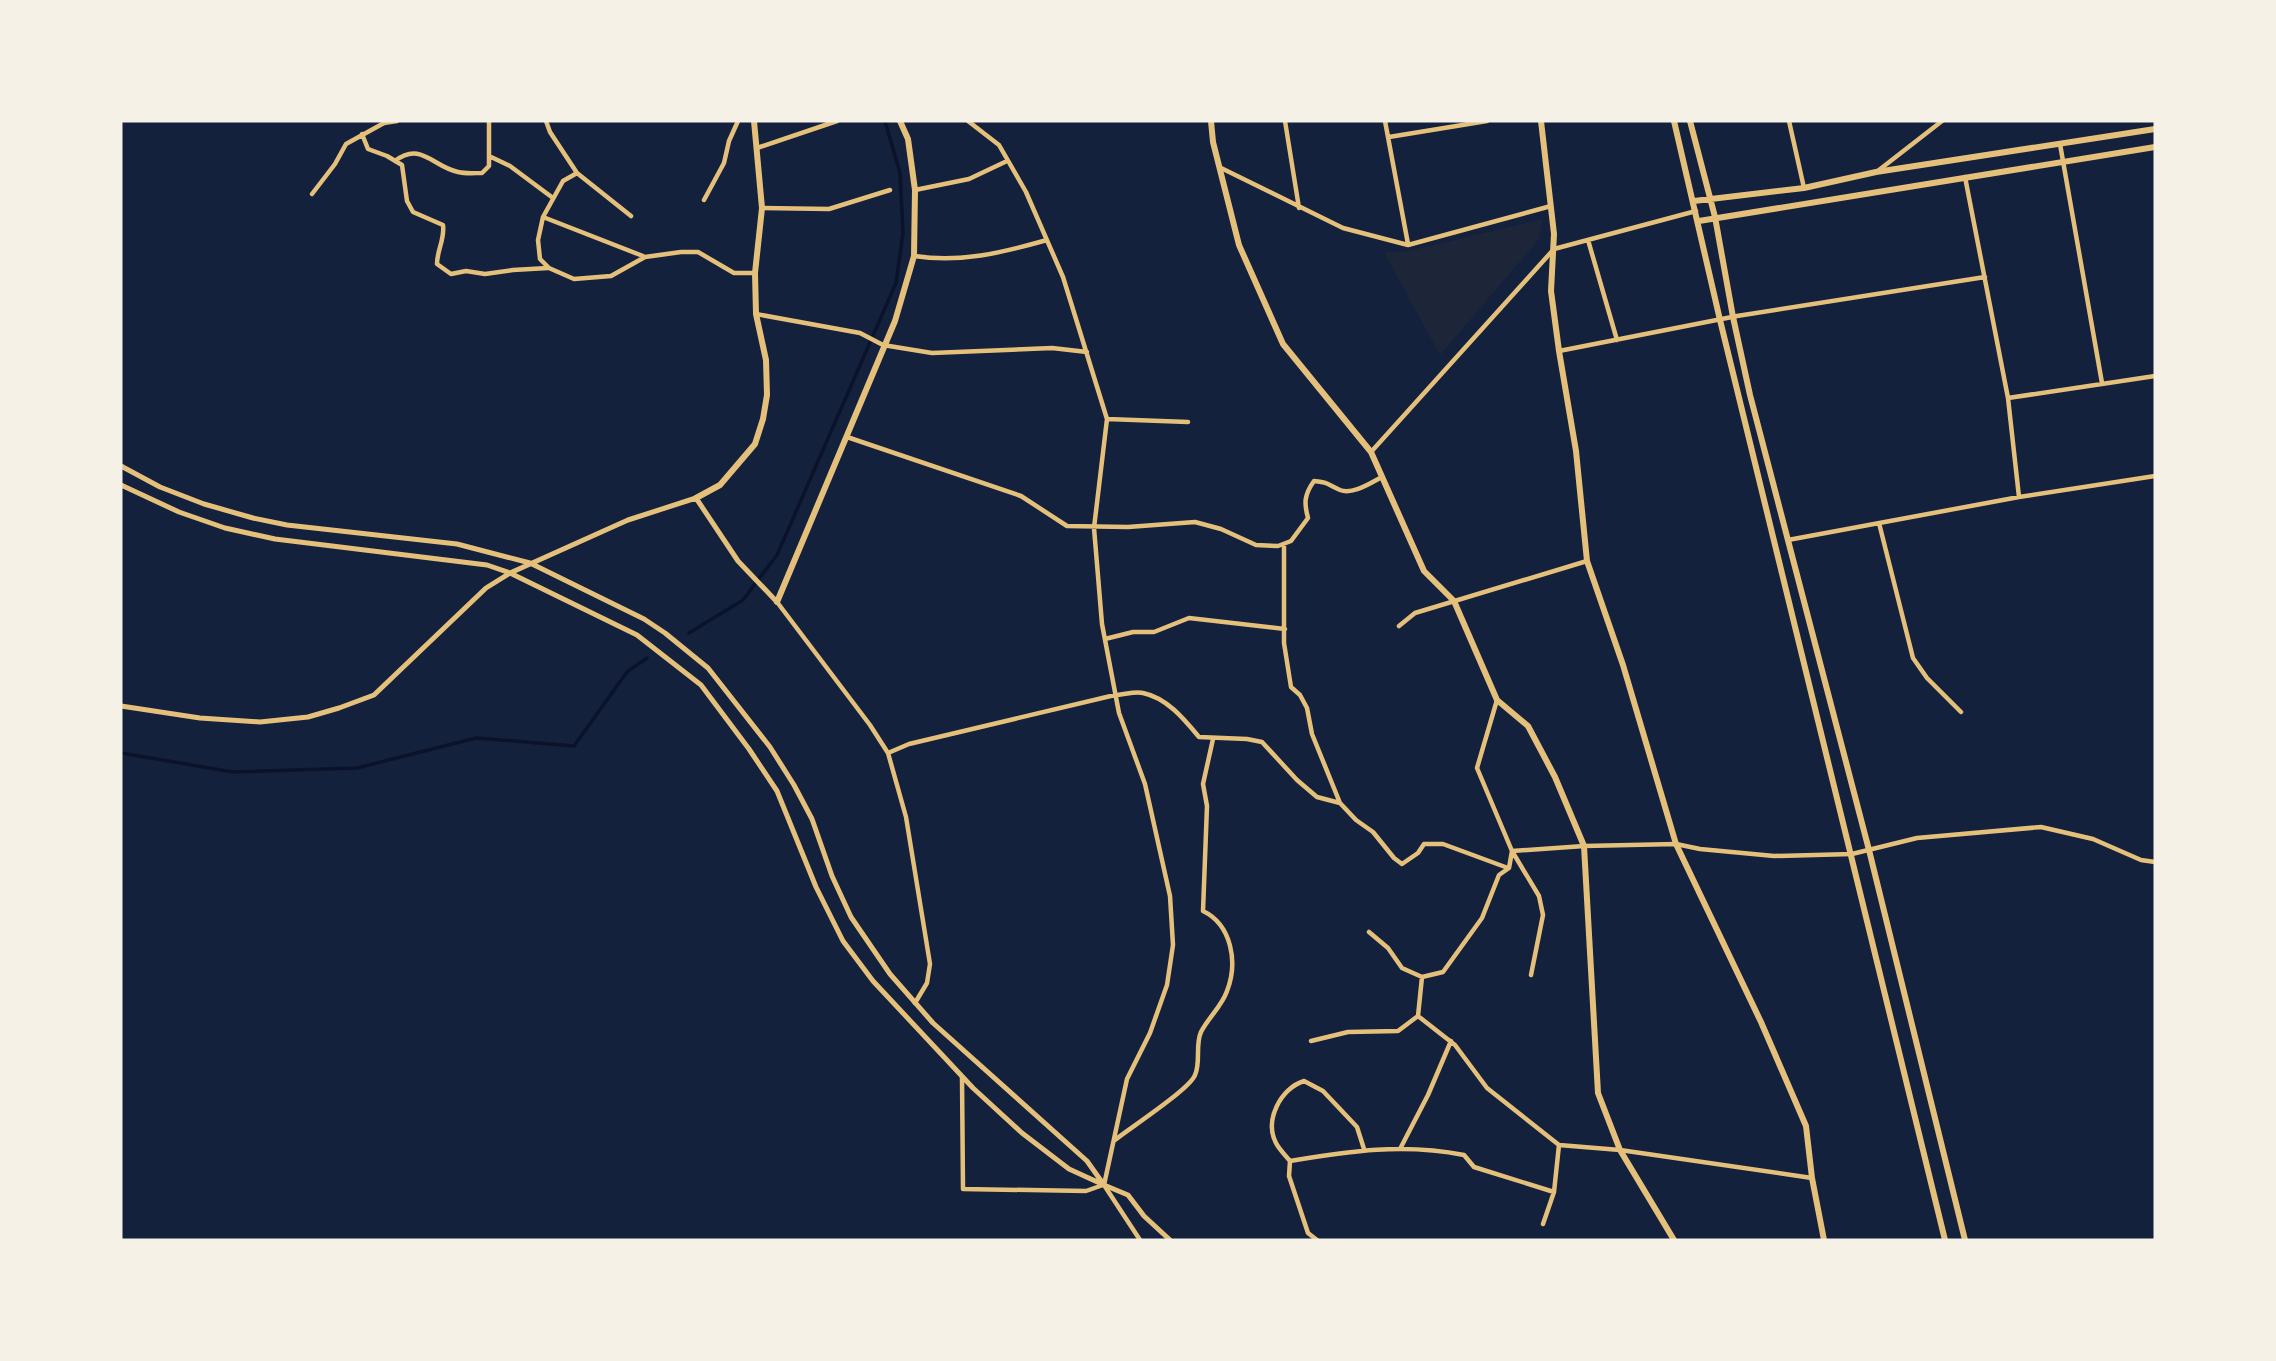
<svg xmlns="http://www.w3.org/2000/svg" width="2276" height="1361" viewBox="0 0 2276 1361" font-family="'Noto Sans',sans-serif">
<rect width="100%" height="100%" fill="#14213d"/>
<path fill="#1d2539" d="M1543 219 1539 239 1440 355 1384 252H1404Z"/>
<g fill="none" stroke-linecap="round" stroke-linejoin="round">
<path stroke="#0b132b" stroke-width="3.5" d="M689 633 743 600 777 555 896 283 903 233 900 173 885 121
M121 753 233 772 357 768 476 738 574 746 627 672 647 658"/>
<path stroke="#e5c07b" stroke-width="4.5" d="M546 121 550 132 577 173 631 216
M968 121 999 145 1026 192 1063 277 1107 419 1094 528 1102 624 1119 713 1145 784 1170 896 1173 945 1167 985 1150 1033 1127 1079 1104 1185 1140 1240
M1285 121 1299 208
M1385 121 1408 244
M1789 121 1804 188
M362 134 368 149 387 156 402 165 407 201 413 212 443 225C445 239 437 250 437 264L451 274 466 271 485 274 513 270 548 268
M1389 137 1487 121
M2060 144 2102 383
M757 148 837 121
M489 156 510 166 553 198
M395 161C421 141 433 167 458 172 466 174 474 173 482 173L489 166V121
M1221 168 1343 228 1408 245 1551 206
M1879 170 1942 121
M577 173 563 181 543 217 538 240 540 259 549 268 574 279 611 276 645 257 681 252H698L734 273H755
M1965 177 2008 398 2019 497
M915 190 969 179 1007 161
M312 194 335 164 346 144 384 123 397 121
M704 200 724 163 729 141 738 121
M762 208 829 209 890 190
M543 217 643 256
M1588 240 1617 340
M914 256C961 263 1001 253 1047 240
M756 314 860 333 883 345 932 353 1052 348 1087 352
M1559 351 1737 316 1985 277
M2008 398 2155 376
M1107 419 1188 422
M847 437 1021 496 1067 526 1128 527 1195 522 1221 529 1256 545 1278 546 1291 541 1308 518C1304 503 1304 495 1314 481 1328 482 1328 485 1340 490 1353 495 1370 483 1382 477
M1371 452 1554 249 1696 211
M1879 523 1913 658 1927 678 1961 712
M1788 540 2019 497 2155 476
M1284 544V643L1291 687 1300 695 1307 708 1312 734 1340 803 1356 820 1373 832 1394 858 1402 864 1418 853 1424 844H1443L1508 868
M777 602 870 725 888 753 909 744 1115 695C1123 695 1135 691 1143 693 1167 698 1184 719 1199 737L1247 739 1262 742 1297 780 1317 797 1340 803
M1399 626 1415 613 1587 561
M1105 639 1133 632H1154L1189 618 1285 629
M1497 700 1477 768 1512 851 1539 896 1543 915 1531 975
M888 753 906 817 930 964 927 983 915 1003
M1369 932 1388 948 1402 968 1422 977 1443 972 1482 918 1499 875 1509 868 1512 851 1584 846 1676 844 1700 849 1774 856 1852 854 1917 838 2041 827 2093 839 2141 860 2155 862
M1422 977 1418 1016 1455 1045 1487 1088 1559 1145 1620 1150 1812 1178
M1311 1041 1348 1032 1398 1031 1418 1016
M962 1077 963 1189 1086 1191 1103 1185
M1115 1140C1130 1128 1190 1089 1195 1075 1201 1062 1195 1045 1201 1032 1208 1018 1222 1006 1227 991 1238 963 1232 925 1203 911L1207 806 1203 784 1213 739
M1400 1149 1428 1095 1451 1041
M1290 1161C1285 1155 1279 1149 1276 1143 1264 1120 1281 1088 1304 1081L1323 1091 1357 1127 1364 1149
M1543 1224 1554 1192 1559 1145
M1317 1240 1308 1233 1289 1176 1290 1161C1350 1151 1403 1143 1464 1155L1474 1167 1554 1192"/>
<path stroke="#e5c07b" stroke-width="5" d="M121 466 160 487 204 504 253 518 287 525 457 544 530 563 644 619 665 633 708 668 770 747 794 785 812 819 832 876 851 917 890 974 933 1023 1087 1161 1104 1185 1069 1169 1022 1133 973 1088 873 981 843 941 816 887 777 791 749 749 701 685 637 635 510 573 487 565 275 539 225 528 179 512 121 485
M121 706 200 718 260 722 308 717 339 708 374 695 486 588 510 573 628 520 696 498 738 561 777 602
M1104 1185 1128 1195 1144 1216 1170 1240"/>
<path stroke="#e5c07b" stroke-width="6" d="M1211 121 1213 142 1239 245 1283 344 1371 452 1424 571 1454 601 1497 700 1528 726 1555 777 1584 846 1598 1093 1620 1150 1674 1240
M1541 121 1554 234 1551 291 1559 351 1576 451 1587 561 1623 665 1676 844 1761 1022 1806 1126 1812 1178 1824 1240
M1674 121 1720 320 1945 1240
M1690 121 1715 217 1733 317 1750 395 1869 850 1965 1240
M1694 201 1804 188 1876 172 2155 129
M1699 221 2155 147
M696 498 720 485 755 444 763 419 767 395 766 360 756 314 755 273 762 208 754 121
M777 602 895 321 914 256 915 190 908 139 900 121"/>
</g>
<rect width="2276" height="1361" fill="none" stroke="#f6f1e7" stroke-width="245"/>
</svg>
